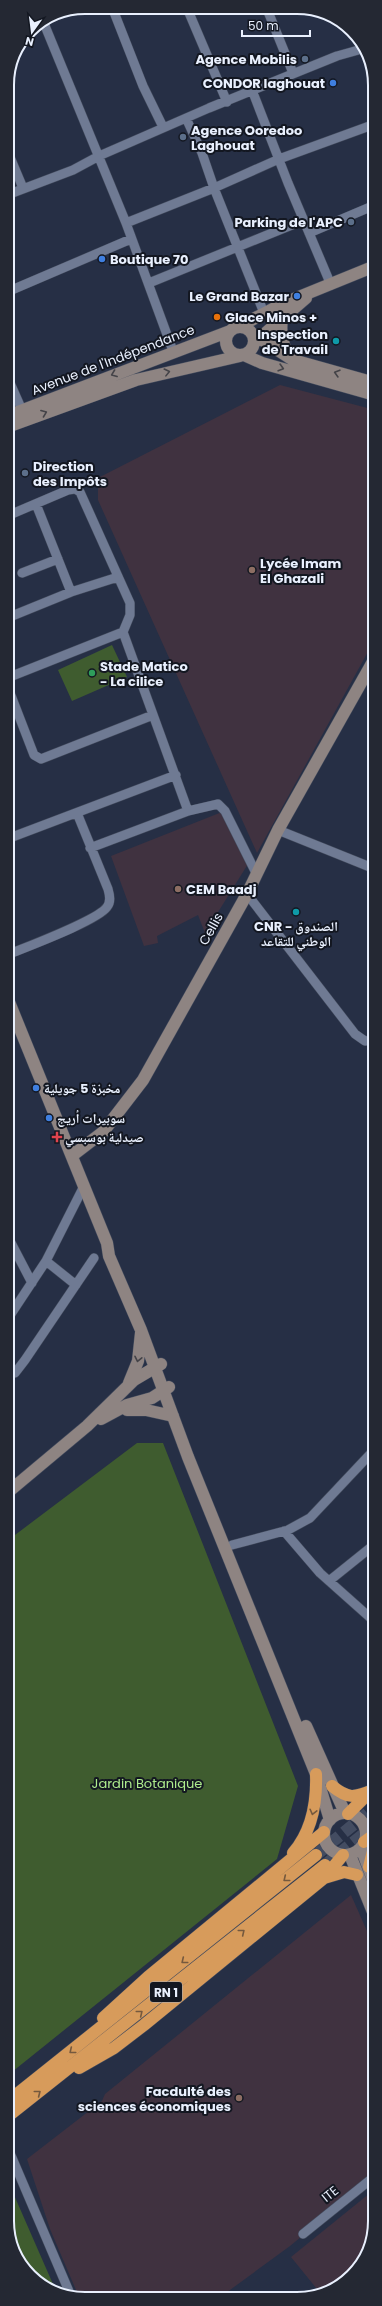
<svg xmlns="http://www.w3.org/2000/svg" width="382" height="2306" viewBox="0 0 382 2306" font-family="Poppins,'Noto Naskh Arabic',sans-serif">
<rect width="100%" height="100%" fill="#262f45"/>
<path fill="#403240" d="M280 385 375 410V639L257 853 98 500V478Z
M222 812 248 864 205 933 198 915 157 936 158 943 144 946 111 856Z
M351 1895 375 1949V2176L290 2246 219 2298 79 2297 50 2229 27 2159 102 2101 105 2094Z
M375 2189V2221L356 2273 331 2291 321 2294 291 2257Z"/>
<path fill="#3f5c2f" d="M112 645 127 677 72 701 58 670Z
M137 1443H163L298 1786 277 1859 7 2076V1541Z
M7 2179 56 2291 26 2272 7 2227Z"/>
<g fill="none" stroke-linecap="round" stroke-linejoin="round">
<path stroke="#434c61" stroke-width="12" stroke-dasharray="12 6" stroke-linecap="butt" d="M316 1855 374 1808
M325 1865 375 1825"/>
<g stroke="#434b5d" stroke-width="10">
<path id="street" d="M112 7 143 86 163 127
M187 8 227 102
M267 9 293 73
M43 21 126 223 173 351
M252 90 288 183 331 285
M186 118 202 153 214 188 264 313
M7 150 23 188
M7 195 73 170 99 156 209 108 337 56 362 49
M126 223 214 188 279 159 375 124
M309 233 375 205
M149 283 304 220
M7 292 131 239
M7 376 22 410
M36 504 71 592
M7 516 68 490 75 489 80 492 130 603V615L123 632 188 811
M22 573 58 559
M7 618 71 592 118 577
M7 678 123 632
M7 685 34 755 41 759 153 715
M278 830 375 869
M7 839 176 775
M90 848 188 811 218 804 225 811 256 873
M247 894 355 1034 365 1041 375 1040
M7 955C26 947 97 921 107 907 111 902 110 896 108 889L77 813
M7 1235 32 1283
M46 1261 76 1285
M7 1320 46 1261 84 1186
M7 1373H15L25 1360 94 1258
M284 1531 320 1573 375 1622
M232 1545 288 1530 310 1518 375 1449
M329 1581 375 1544
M7 2146 71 2296
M303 2234 375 2176"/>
</g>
<g stroke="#434b5d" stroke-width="13">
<path id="secondary" d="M282 318C280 334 282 346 292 359
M226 341a14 14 0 1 1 28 0a14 14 0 1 1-28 0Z
M238 327 284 303 375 266
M253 334 293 360 375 383
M254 343 306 298
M244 355 262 363 375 395
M7 416 230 331
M7 427 136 380 240 356
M7 997 107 1243 109 1256 141 1330 188 1457 316 1774 330 1820
M73 1155 103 1132 143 1080 247 894 278 830 375 658
M129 1383 138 1361 141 1333
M127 1410H146L173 1416
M101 1419 127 1405 152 1398 169 1387
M7 1493 87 1426 134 1380 161 1364
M306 1726 345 1813
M324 1834a21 21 0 1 1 42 0a21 21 0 1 1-42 0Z
M361 1848 375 1885
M350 1855 375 1917"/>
</g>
<g stroke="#434b5d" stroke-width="13">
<path id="highway" d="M332 1786C348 1799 354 1798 373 1790
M374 1808 375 1807
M348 1814 369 1793
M364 1842 375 1834
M293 1853C312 1831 317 1802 316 1774
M369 1867 375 1843
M324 1878 344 1872 357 1875
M103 2018 148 1977 324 1832
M79 2068 114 2048 144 2025 324 1878 343 1855
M7 2102 316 1855
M7 2117 325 1865"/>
</g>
<use href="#street" stroke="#6f7a93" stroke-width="9"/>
<use href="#secondary" stroke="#8e8482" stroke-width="12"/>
<use href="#highway" stroke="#d79b5b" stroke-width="12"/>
</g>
<defs><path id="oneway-chevron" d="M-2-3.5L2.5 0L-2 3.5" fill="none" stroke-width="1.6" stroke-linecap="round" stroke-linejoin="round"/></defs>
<g stroke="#444348">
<use href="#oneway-chevron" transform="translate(281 368) rotate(16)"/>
<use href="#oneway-chevron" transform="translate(167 372) rotate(-14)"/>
<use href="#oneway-chevron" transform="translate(337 373) rotate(-164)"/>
<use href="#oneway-chevron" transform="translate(114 374) rotate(159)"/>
<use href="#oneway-chevron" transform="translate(44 413) rotate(-21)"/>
<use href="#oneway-chevron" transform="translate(138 1359) rotate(102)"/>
</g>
<g stroke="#75593e">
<use href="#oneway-chevron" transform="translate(313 1812) rotate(104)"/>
<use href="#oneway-chevron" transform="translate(286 1879) rotate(141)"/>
<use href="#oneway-chevron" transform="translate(242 1932) rotate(-39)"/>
<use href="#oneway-chevron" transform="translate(184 1961) rotate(141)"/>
<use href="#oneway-chevron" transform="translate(140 2013) rotate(-39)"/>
<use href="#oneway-chevron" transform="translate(72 2051) rotate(141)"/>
<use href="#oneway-chevron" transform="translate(38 2093) rotate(-38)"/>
</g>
<g fill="#5c6f8a" stroke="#131721" stroke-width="1.5">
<circle cx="305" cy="59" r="4"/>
<circle cx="183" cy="137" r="4"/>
<circle cx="351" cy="222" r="4"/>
<circle cx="25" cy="473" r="4"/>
</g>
<g fill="#3f7fe0" stroke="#131721" stroke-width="1.5">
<circle cx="333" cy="83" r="4"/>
<circle cx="102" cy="259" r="4"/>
<circle cx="297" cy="296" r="4"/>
<circle cx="36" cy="1088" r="4"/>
<circle cx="49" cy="1118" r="4"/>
</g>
<circle fill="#e8710a" stroke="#131721" stroke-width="1.5" cx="217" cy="317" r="4"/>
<g fill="#0f9aa8" stroke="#131721" stroke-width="1.5">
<circle cx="336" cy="341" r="4"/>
<circle cx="296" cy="912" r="4"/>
</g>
<g fill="#8d6e63" stroke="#131721" stroke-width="1.5">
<circle cx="252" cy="570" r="4"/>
<circle cx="178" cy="889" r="4"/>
<circle cx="239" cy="2098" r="4"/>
</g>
<circle fill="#2e9e5b" stroke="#131721" stroke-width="1.5" cx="92" cy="673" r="4"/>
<path fill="#e0444e" stroke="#131721" stroke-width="1.5" d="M55 1131h4v4h4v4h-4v4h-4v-4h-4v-4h4z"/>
<g text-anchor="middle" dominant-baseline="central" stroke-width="4" stroke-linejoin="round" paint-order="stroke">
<rect fill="#131721" stroke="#a9afbc" stroke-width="1" x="150" y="1982" width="32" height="20" rx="3"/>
<g font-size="12" font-weight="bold" fill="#e9f0fe">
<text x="166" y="1992">RN 1</text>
</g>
<g font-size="13" font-weight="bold" fill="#e9f0fe" stroke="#131721" text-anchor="start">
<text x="297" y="59" text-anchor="end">Agence Mobilis</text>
<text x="325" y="83" text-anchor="end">CONDOR laghouat</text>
<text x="191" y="130">Agence Ooredoo<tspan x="191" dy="15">Laghouat</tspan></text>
<text x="343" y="222" text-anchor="end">Parking de l'APC</text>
<text x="110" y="259">Boutique 70</text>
<text x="289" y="296" text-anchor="end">Le Grand Bazar</text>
<text x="225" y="317">Glace Minos +</text>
<text x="328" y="334" text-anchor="end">Inspection<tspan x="328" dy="15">de Travail</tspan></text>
<text x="33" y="466">Direction<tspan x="33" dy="15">des Impôts</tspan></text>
<text x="260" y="563">Lycée Imam<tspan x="260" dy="15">El Ghazali</tspan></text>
<text x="100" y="666">Stade Matico<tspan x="100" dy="15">- La cilice</tspan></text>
<text x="186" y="889">CEM Baadj</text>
<text x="296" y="926" text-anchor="middle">CNR - الصندوق<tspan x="296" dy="15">الوطني للتقاعد</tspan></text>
<text x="44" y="1088">مخبزة 5 جويلية</text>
<text x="57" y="1118">سوبيرات أريج</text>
<text x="65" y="1137">صيدلية بوسبسي</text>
<text x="231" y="2091" text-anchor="end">Facdulté des<tspan x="231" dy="15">sciences économiques</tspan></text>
</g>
<g font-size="13" fill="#e9f0fe" stroke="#131721">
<text transform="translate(113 360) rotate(-21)">Avenue de l'Indépendance</text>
<text transform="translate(211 929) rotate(-61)">Cellis</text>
<text transform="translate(330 2194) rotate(-39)">ITE</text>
</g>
<g font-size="13" fill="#aeec8d" stroke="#131721">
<text x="147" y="1783">Jardin Botanique</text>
</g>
</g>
<path d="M0 0H382V2306H0ZM85 14H297A71 71 0 0 1 368 85V2221A71 71 0 0 1 297 2292H85A71 71 0 0 1 14 2221V85A71 71 0 0 1 85 14Z" fill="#242833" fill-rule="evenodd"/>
<path fill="none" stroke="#e9f0fe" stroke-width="2" d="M85 14H297A71 71 0 0 1 368 85V2221A71 71 0 0 1 297 2292H85A71 71 0 0 1 14 2221V85A71 71 0 0 1 85 14Z"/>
<g transform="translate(32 32) rotate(194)" stroke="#131721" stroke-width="3" paint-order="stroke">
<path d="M0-3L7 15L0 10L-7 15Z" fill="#e9f0fe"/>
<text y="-6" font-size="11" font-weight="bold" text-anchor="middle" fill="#e9f0fe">N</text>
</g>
<path d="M242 30v6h68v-6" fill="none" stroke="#e9f0fe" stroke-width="2"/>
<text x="248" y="30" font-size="12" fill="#e9f0fe" stroke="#131721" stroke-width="3" paint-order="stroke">50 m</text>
</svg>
